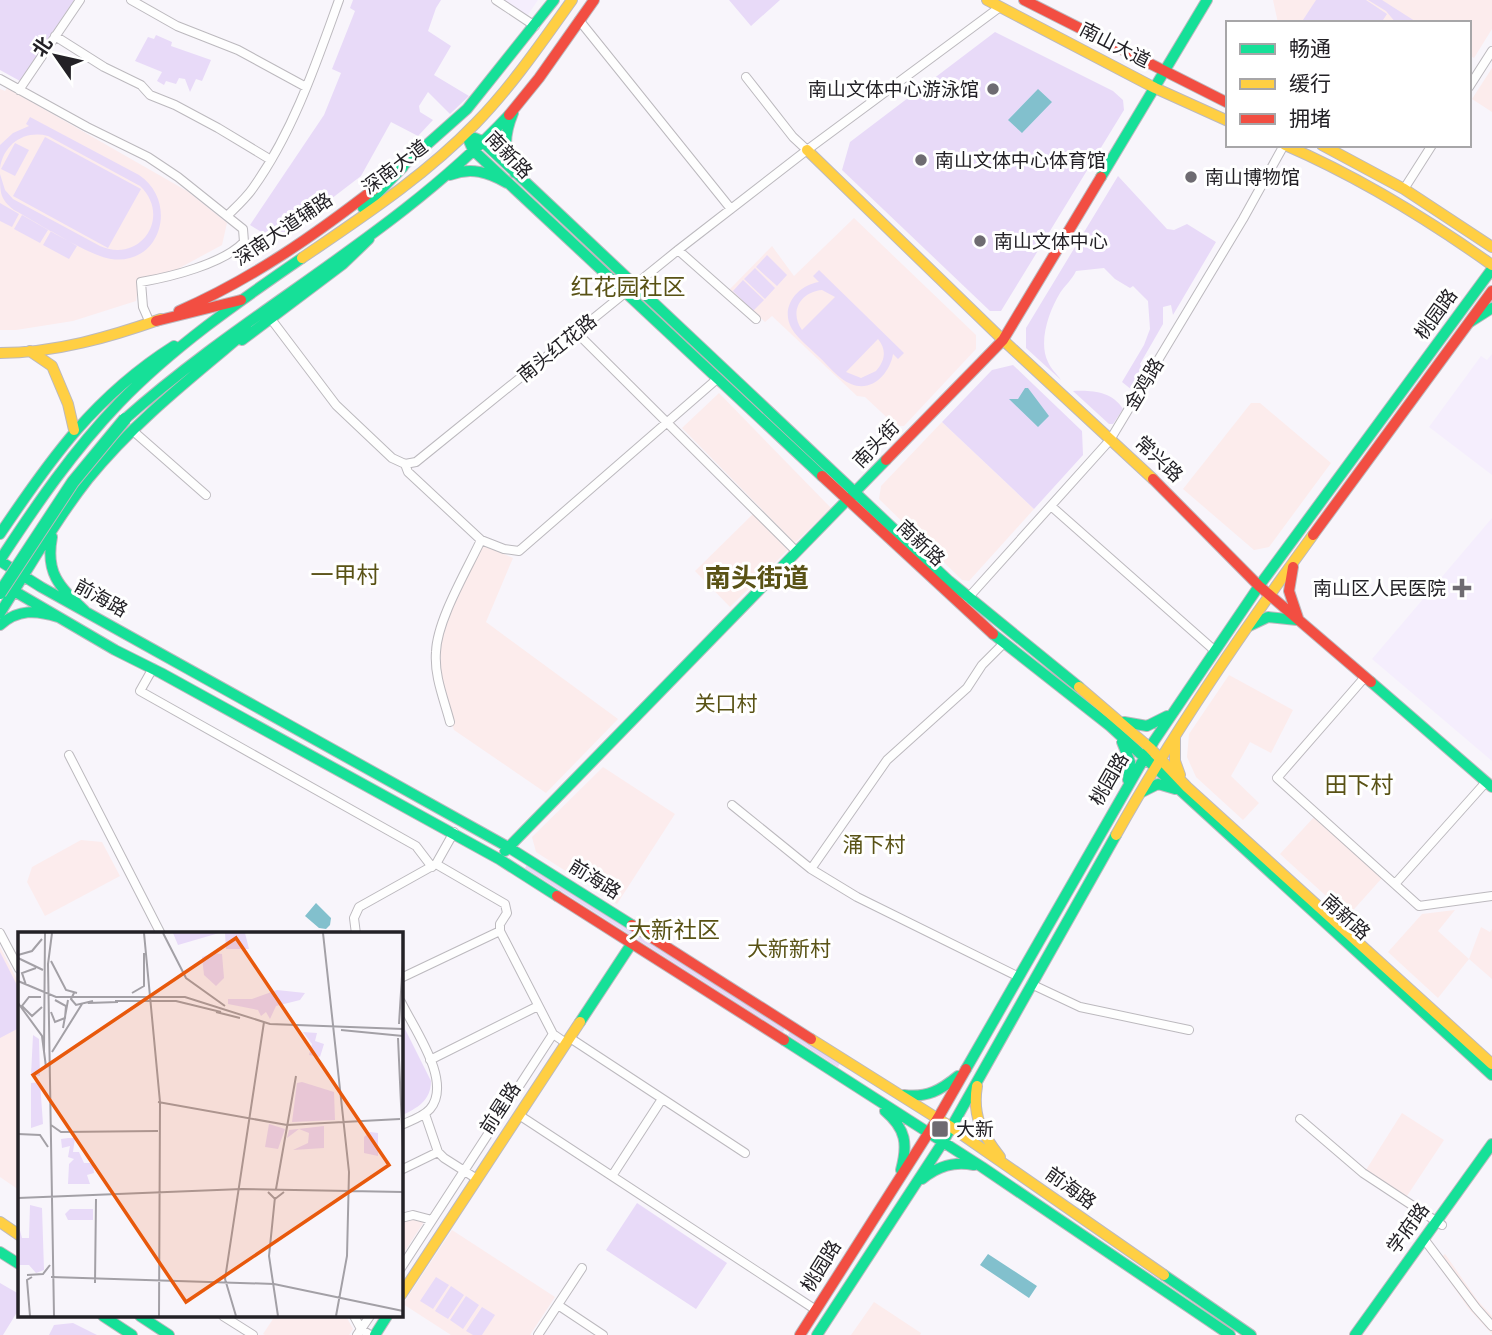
<svg xmlns="http://www.w3.org/2000/svg" width="1492" height="1335" viewBox="0 0 1492 1335" font-family="Arial,'Noto Sans SC',sans-serif">
<rect width="100%" height="100%" fill="#f8f5fb"/>
<path fill="#fcecec" d="M1492 68V112L1472 99Z
M719 393 831 508 795 543 682 428Z
M1251 403H1260L1331 463 1269 547 1254 550 1183 489Z
M942 422 1034 509 969 581 962 580 879 499 881 486Z
M753 514 788 550 730 607 695 571Z
M481 544 513 558 486 622 618 719 546 793 454 730 433 671 440 669 441 632Z
M1229 675 1293 710 1271 753 1250 742 1231 776 1259 803 1243 820 1196 777 1187 757 1189 734Z
M1314 817 1382 878 1348 916 1280 854Z
M1455 910 1438 931 1469 959 1438 998 1388 952 1422 914Z
M1445 1254 1478 1301 1492 1316V1334L1469 1309 1436 1262Z
M874 1302 921 1333 920 1335H851Z"/>
<path fill="#f5eefd" d="M503 0H538L527 16Z
M1492 354V475L1429 427 1481 356 1487 360Z
M1492 518V761L1372 659Z"/>
<path fill="#fceced" d="M1273 0H1492V29L1474 58 1469 55V23H1278Z
M7 88 187 191 227 223 222 245 174 271 140 278 136 301 73 321 16 330H0V89L5 91Z
M854 218 976 335V349L904 426H896L865 397 857 396 772 316 765 322 729 290 772 246 794 276Z
M603 767 675 814 617 904 536 852 532 837Z
M81 840 102 842 120 876 45 916 27 882 32 867Z
M1481 927 1490 932 1492 929V979L1469 959Z
M0 947 19 983V1190L0 1177Z
M1402 1113 1444 1140 1407 1196 1366 1170Z
M408 1218 424 1222 401 1257V1221Z
M452 1230 555 1297 530 1335H451L403 1304Z
M275 1316H346L353 1329 349 1335H265L263 1334Z"/>
<path fill="#e8daf8" fill-rule="evenodd" d="M0 0H74L20 81 0 70Z
M353 0H441L436 8 428 31 451 46 434 75 469 96 450 114 428 92 419 106 420 112 433 120 418 136 391 122 361 176 276 241 250 225 324 115 341 73 332 69 355 11 350 8Z
M729 0H780L751 26Z
M1316 0H1366L1387 14 1381 23H1301Z
M1368 0H1382L1418 23H1396L1386 11Z
M995 32 1113 91 1123 100 1124 110 1001 311H990L842 170 850 142Z
M156 35 172 42 171 46 211 60 202 81 196 79 190 92 185 79 179 78 176 84 166 81 164 85 157 81 162 72 135 61 148 37 154 39Z
M30 117 139 175C179 202 161 266 111 259 89 256 36 222 14 210 0 199 0 193 0 174L5 190 13 199 100 246C141 264 172 216 140 186L48 136C24 130 4 144 0 168V145L13 133 29 126 26 124Z
M45 137 141 189 108 248 13 196Z
M15 143 29 150 15 176 1 169Z
M1118 176 1167 229 1174 230 1187 224 1216 242 1173 315 1171 305 1163 307V324L1140 364 1144 372 1132 390 1122 382 1144 345 1150 329 1148 301 1133 286 1130 288 1115 279 1104 268 1076 271C1072 280 1065 285 1060 293 1049 311 1038 342 1048 362 1051 369 1057 374 1061 380L1026 348V328Z
M0 203 19 214 12 227 0 221Z
M22 215 48 230 40 243 14 229Z
M51 231 77 246 69 259 43 245Z
M767 255 787 275 777 286 756 267Z
M755 268 775 288 765 299 744 279Z
M819 270 904 353 898 359 893 354C890 373 872 393 851 384 838 379 828 365 818 356 810 348 798 339 792 329 779 307 798 285 819 282L813 276ZM822 290 835 297 802 330C789 312 800 292 822 290ZM878 339C887 350 885 361 876 371L861 378 846 372Z
M743 280 764 300 753 311 733 291Z
M1013 365 1082 431 1083 455 1034 509 942 422 992 370Z
M1073 391C1091 390 1112 391 1123 409L1113 424H1109Z
M527 865 785 1028 783 1032 525 868Z
M0 952 19 989V1028L0 1038Z
M401 1021 431 1081C431 1101 417 1108 401 1116Z
M790 1032 840 1063 838 1067 788 1035Z
M637 1203 727 1263 696 1309 606 1250Z
M436 1277 449 1285 433 1309 420 1301Z
M0 1283 19 1294V1309L3 1335H0Z
M451 1286 464 1295 448 1319 435 1311Z
M466 1296 479 1305 463 1329 450 1320Z
M482 1307 495 1315 482 1335H473L466 1331Z
M73 1323 97 1335H49L54 1325Z"/>
<path fill="#82c0cd" d="M1038 89 1052 102 1022 133 1008 120Z
M1025 388H1028L1049 416 1038 427 1009 399H1018Z
M316 903 331 918 330 925 326 929 319 928 305 916Z
M988 1254 1037 1286 1029 1298 980 1265Z"/>
<g fill="none" stroke-linecap="round" stroke-linejoin="round">
<g stroke="#bcb9be" stroke-width="10">
<path id="street" d="M131 0 177 26 238 50 306 87
M496 0 535 26
M579 20 731 209
M55 36 104 67 141 85 150 95 175 105 218 128 271 160
M746 77 793 137 807 150
M0 79 87 127 148 157 178 177 243 229 244 242C223 264 170 277 141 282L143 307 150 323
M1469 87 1492 51
M19 90 80 0
M1404 189 1432 145
M227 216C236 207 246 198 253 188 293 132 316 64 339 0
M678 250 756 319
M271 319 336 405 392 458 405 464 416 462 678 250 807 150 1000 7
M576 332 797 552
M132 430 206 495
M405 464 408 472 481 540 504 549 519 551 717 379
M1051 506 1214 650
M968 598 1110 440 1243 219 1284 145
M153 668 140 691 416 846 432 867
M1365 677 1277 778 1419 906 1492 896
M450 722C444 699 434 676 436 652 437 620 467 570 481 540
M69 755 161 934
M732 805 811 869 857 897 1019 977
M436 864 505 904 507 913 500 924V931L553 1034 566 1043
M811 869 887 760 967 688 982 665 1004 643
M1395 884 1486 782
M0 933 19 969
M356 934 354 918 359 907 436 864 454 832
M401 978 500 931
M1031 984 1080 1007 1189 1030
M401 1002C414 1029 453 1082 430 1109 423 1117 410 1121 401 1125
M570 1038 745 1153
M430 1060 538 1006
M519 1115 816 1310
M1300 1119 1363 1173 1442 1225
M438 1152 444 1158 477 1179
M401 1170 438 1152 425 1114
M612 1176 662 1099
M401 1218 413 1215 432 1220
M1424 1239 1476 1308 1492 1326
M401 1268 553 1034
M558 1305 603 1335
M223 1316 253 1335
M354 1316 361 1329 370 1335
M357 1335 370 1316
M538 1335 582 1268"/>
</g>
<g stroke="#bcb9be" stroke-width="12">
<path id="fast" d="M513 113C504 135 503 152 515 173
M466 134 473 150 822 476
M475 138 482 141 949 581 1079 687
M396 172 467 109 554 0
M450 175C471 167 488 172 507 183
M1101 177 1207 0
M363 208 403 167
M1470 322 1492 308
M242 340 343 264 369 239
M125 419C247 310 397 235 509 115
M0 534C51 458 95 396 174 346
M52 537C45 574 60 587 85 611
M0 560C36 505 73 451 119 403 173 347 238 302 302 258
M0 561 41 587 508 847 632 925
M14 591 115 650 161 673 499 859 557 896
M0 613C29 568 55 521 88 479 134 422 192 377 248 330
M0 625C18 609 36 610 58 617
M1249 626 1268 617 1297 620
M993 634 1110 726 1492 1075
M1371 682 1492 787
M1124 722 1147 726 1167 716
M1122 742 1130 762 1128 780
M1142 792 1158 784 1175 789
M505 851 886 460
M580 1022 632 943
M784 1040 982 1167 1230 1335
M966 1069 1154 741 1259 586 1492 269
M904 1095C927 1098 941 1090 958 1076
M885 1111C906 1129 908 1144 901 1170
M922 1179C938 1166 954 1161 974 1165
M0 1252 19 1264
M1164 1275 1251 1335
M103 1316 132 1335
M140 1316 169 1335
M375 1335 387 1316
M817 1335 943 1142 1116 835
M1355 1335 1492 1144"/>
</g>
<g stroke="#bcb9be" stroke-width="12">
<path id="slow" d="M987 0 1155 88 1228 121
M1285 145C1359 177 1426 218 1492 265
M1322 145 1404 189 1492 247
M807 150 1003 340 1153 479
M302 258C362 217 425 176 476 123 512 86 542 42 572 0
M30 351 52 366 68 404 74 430
M0 353C55 353 110 337 161 319
M1079 687 1150 748 1187 787 1492 1064
M1175 737V761L1180 775
M1116 835C1174 731 1242 632 1313 535
M811 1039 951 1127 1164 1275
M977 1086C972 1116 982 1134 1000 1157
M0 1222 19 1235
M401 1295 580 1022"/>
</g>
<g stroke="#bcb9be" stroke-width="12">
<path id="jam" d="M1024 0 1228 103
M509 115 539 78 594 0
M179 311C252 279 315 235 378 186
M156 321 241 300
M886 460 1003 340 1101 177
M822 476 993 634
M1153 479 1259 586 1371 682
M1313 535 1492 291
M1293 567 1289 591 1298 618
M557 896 784 1040
M632 925 811 1039
M800 1335 938 1118 966 1069"/>
</g>
<use href="#street" stroke="#fefefe" stroke-width="8"/>
<use href="#fast" stroke="#16e098" stroke-width="10"/>
<use href="#slow" stroke="#ffcf43" stroke-width="10"/>
<use href="#jam" stroke="#f24e42" stroke-width="10"/>
<g stroke="#bcb9be" stroke-width="14" stroke-linecap="butt">
<path id="fast-bridge" d="M0 593 73 482 125 419"/>
</g>
<use href="#fast-bridge" stroke="#16e098" stroke-width="12"/>
</g>
<g fill="#6e6b71" stroke="#fff" stroke-width="2.5">
<circle cx="993" cy="89" r="7"/>
<circle cx="921" cy="160" r="7"/>
<circle cx="1191" cy="177" r="7"/>
<circle cx="980" cy="241" r="7"/>
<path d="M1458.5 577.5h7v7h7v7h-7v7h-7v-7h-7v-7h7z"/>
<rect x="931" y="1120" width="18" height="18" rx="3.5"/>
</g>
<g text-anchor="middle" dominant-baseline="central" stroke-width="6" stroke-linejoin="round" paint-order="stroke">
<g font-size="19" fill="#232126" stroke="#fff">
<text transform="translate(1115 45) rotate(27)">南山大道</text>
<text transform="translate(509 155) rotate(46)">南新路</text>
<text transform="translate(395 167) rotate(-37)">深南大道</text>
<text transform="translate(283 229) rotate(-34)">深南大道辅路</text>
<text transform="translate(1436 314) rotate(-54)">桃园路</text>
<text transform="translate(557 348) rotate(-39)">南头红花路</text>
<text transform="translate(1144 384) rotate(-59)">金鸡路</text>
<text transform="translate(876 444) rotate(-46)">南头街</text>
<text transform="translate(1159 459) rotate(43)">常兴路</text>
<text transform="translate(921 543) rotate(43)">南新路</text>
<text transform="translate(101 598) rotate(29)">前海路</text>
<text transform="translate(1109 779) rotate(-60)">桃园路</text>
<text transform="translate(595 879) rotate(32)">前海路</text>
<text transform="translate(1346 917) rotate(42)">南新路</text>
<text transform="translate(500 1108) rotate(-57)">前星路</text>
<text transform="translate(1071 1188) rotate(36)">前海路</text>
<text transform="translate(1408 1228) rotate(-54)">学府路</text>
<text transform="translate(821 1266) rotate(-58)">桃园路</text>
</g>
<g font-size="19" fill="#232126" stroke="#fff" text-anchor="start">
<text x="979" y="89" text-anchor="end">南山文体中心游泳馆</text>
<text x="935" y="160">南山文体中心体育馆</text>
<text x="1205" y="177">南山博物馆</text>
<text x="994" y="241">南山文体中心</text>
<text x="1446" y="588" text-anchor="end">南山区人民医院</text>
<text x="956" y="1129">大新</text>
</g>
<g font-size="21" fill="#595215" stroke="#fff">
<text x="726" y="703">关口村</text>
<text x="874" y="844">涌下村</text>
<text x="789" y="948">大新新村</text>
</g>
<g font-size="23" fill="#595215" stroke="#fff">
<text x="628" y="287">红花园社区</text>
<text x="345" y="575">一甲村</text>
<text x="1359" y="785">田下村</text>
<text x="674" y="930">大新社区</text>
</g>
<g font-size="26" font-weight="bold" fill="#595215" stroke="#fff">
<text x="757" y="578">南头街道</text>
</g>
</g>
<g transform="translate(18 932)">
<rect width="385" height="385" fill="#f8f5fb"/>
<path d="M155 1H201L160 13ZM207 1H227L231 17H208ZM195 21 204 22 206 46 198 54 186 43 184 25ZM259 58 287 61 282 68 258 74 252 87 248 80 243 84 240 78 210 72V67H234ZM285 100 299 101 297 109 306 112 302 125 291 123 294 112ZM15 103 21 107 22 144 13 143ZM22 150 25 192 13 196V151ZM284 150 316 160 317 188 274 190 279 151ZM251 192 267 197 260 217 247 215ZM306 194V216L275 218 290 211 291 201 281 197 269 206 271 198ZM352 200 360 201V224L346 221V205ZM50 206H57L55 220H61L66 231H75L76 241 69 243 72 252H50L51 232 56 227 50 225 52 214 44 216 43 207ZM12 273 24 276 26 338 18 341 11 333H0V291L4 306H11ZM52 277H75V288H50L47 282Z" fill="#e8daf8"/>
<path fill="none" stroke="#a3a0a6" stroke-width="2" d="M34 1 30 32 36 384M126 1 142 170 141 384M145 1 168 46 207 74M305 1 331 240 329 324 318 384M0 23 14 19 24 7M0 26 25 38M33 29 48 58 59 61M0 49 38 65H167L252 92 385 97M8 53 4 41 18 36M56 61 53 67 58 73 75 69M114 61 126 54V21M23 65H11L4 74 14 84 24 75M97 69H158L203 80M0 71 24 104 28 135M70 71 100 70M33 80 37 90 47 86 48 74 37 68M198 80 222 86M381 92 385 28M45 96 50 68M323 98 385 104M380 106 385 216M26 119 27 1M34 120 64 72M140 170 269 193 382 187M33 193 43 200 140 199M0 202 22 203 30 215M258 257 278 144M250 260 257 267 266 260M257 265 251 324 260 384M0 266 224 257 385 260M9 343 25 342 32 333M33 345 256 352 385 379M77 351 78 267M12 384 9 348 14 345M218 384 207 347 246 90"/>
<path fill="#e8590c" fill-opacity="0.15" stroke="#e8590c" stroke-width="3.5" d="M218 6 371 233 168 370 15 143Z"/>
<rect width="385" height="385" fill="none" stroke="#232126" stroke-width="3.5"/>
</g>
<rect x="1226" y="21" width="245" height="126" fill="#ffffff" stroke="#a7a6a8" stroke-width="2"/>
<rect x="1240" y="44" width="35" height="10" fill="#16e098" stroke="#a7a6a8" stroke-width="2"/>
<text x="1289" y="56" font-size="21" fill="#232126">畅通</text>
<rect x="1240" y="79" width="35" height="10" fill="#ffcf43" stroke="#a7a6a8" stroke-width="2"/>
<text x="1289" y="91" font-size="21" fill="#232126">缓行</text>
<rect x="1240" y="114" width="35" height="10" fill="#f24e42" stroke="#a7a6a8" stroke-width="2"/>
<text x="1289" y="126" font-size="21" fill="#232126">拥堵</text>
<g transform="translate(56 56) rotate(304)" stroke="#ffffff" stroke-width="5" paint-order="stroke">
<path d="M0-5L12 26L0 18L-12 26Z" fill="#232126"/>
<text y="-10" font-size="19" font-weight="bold" text-anchor="middle" fill="#232126">北</text>
</g>
</svg>
